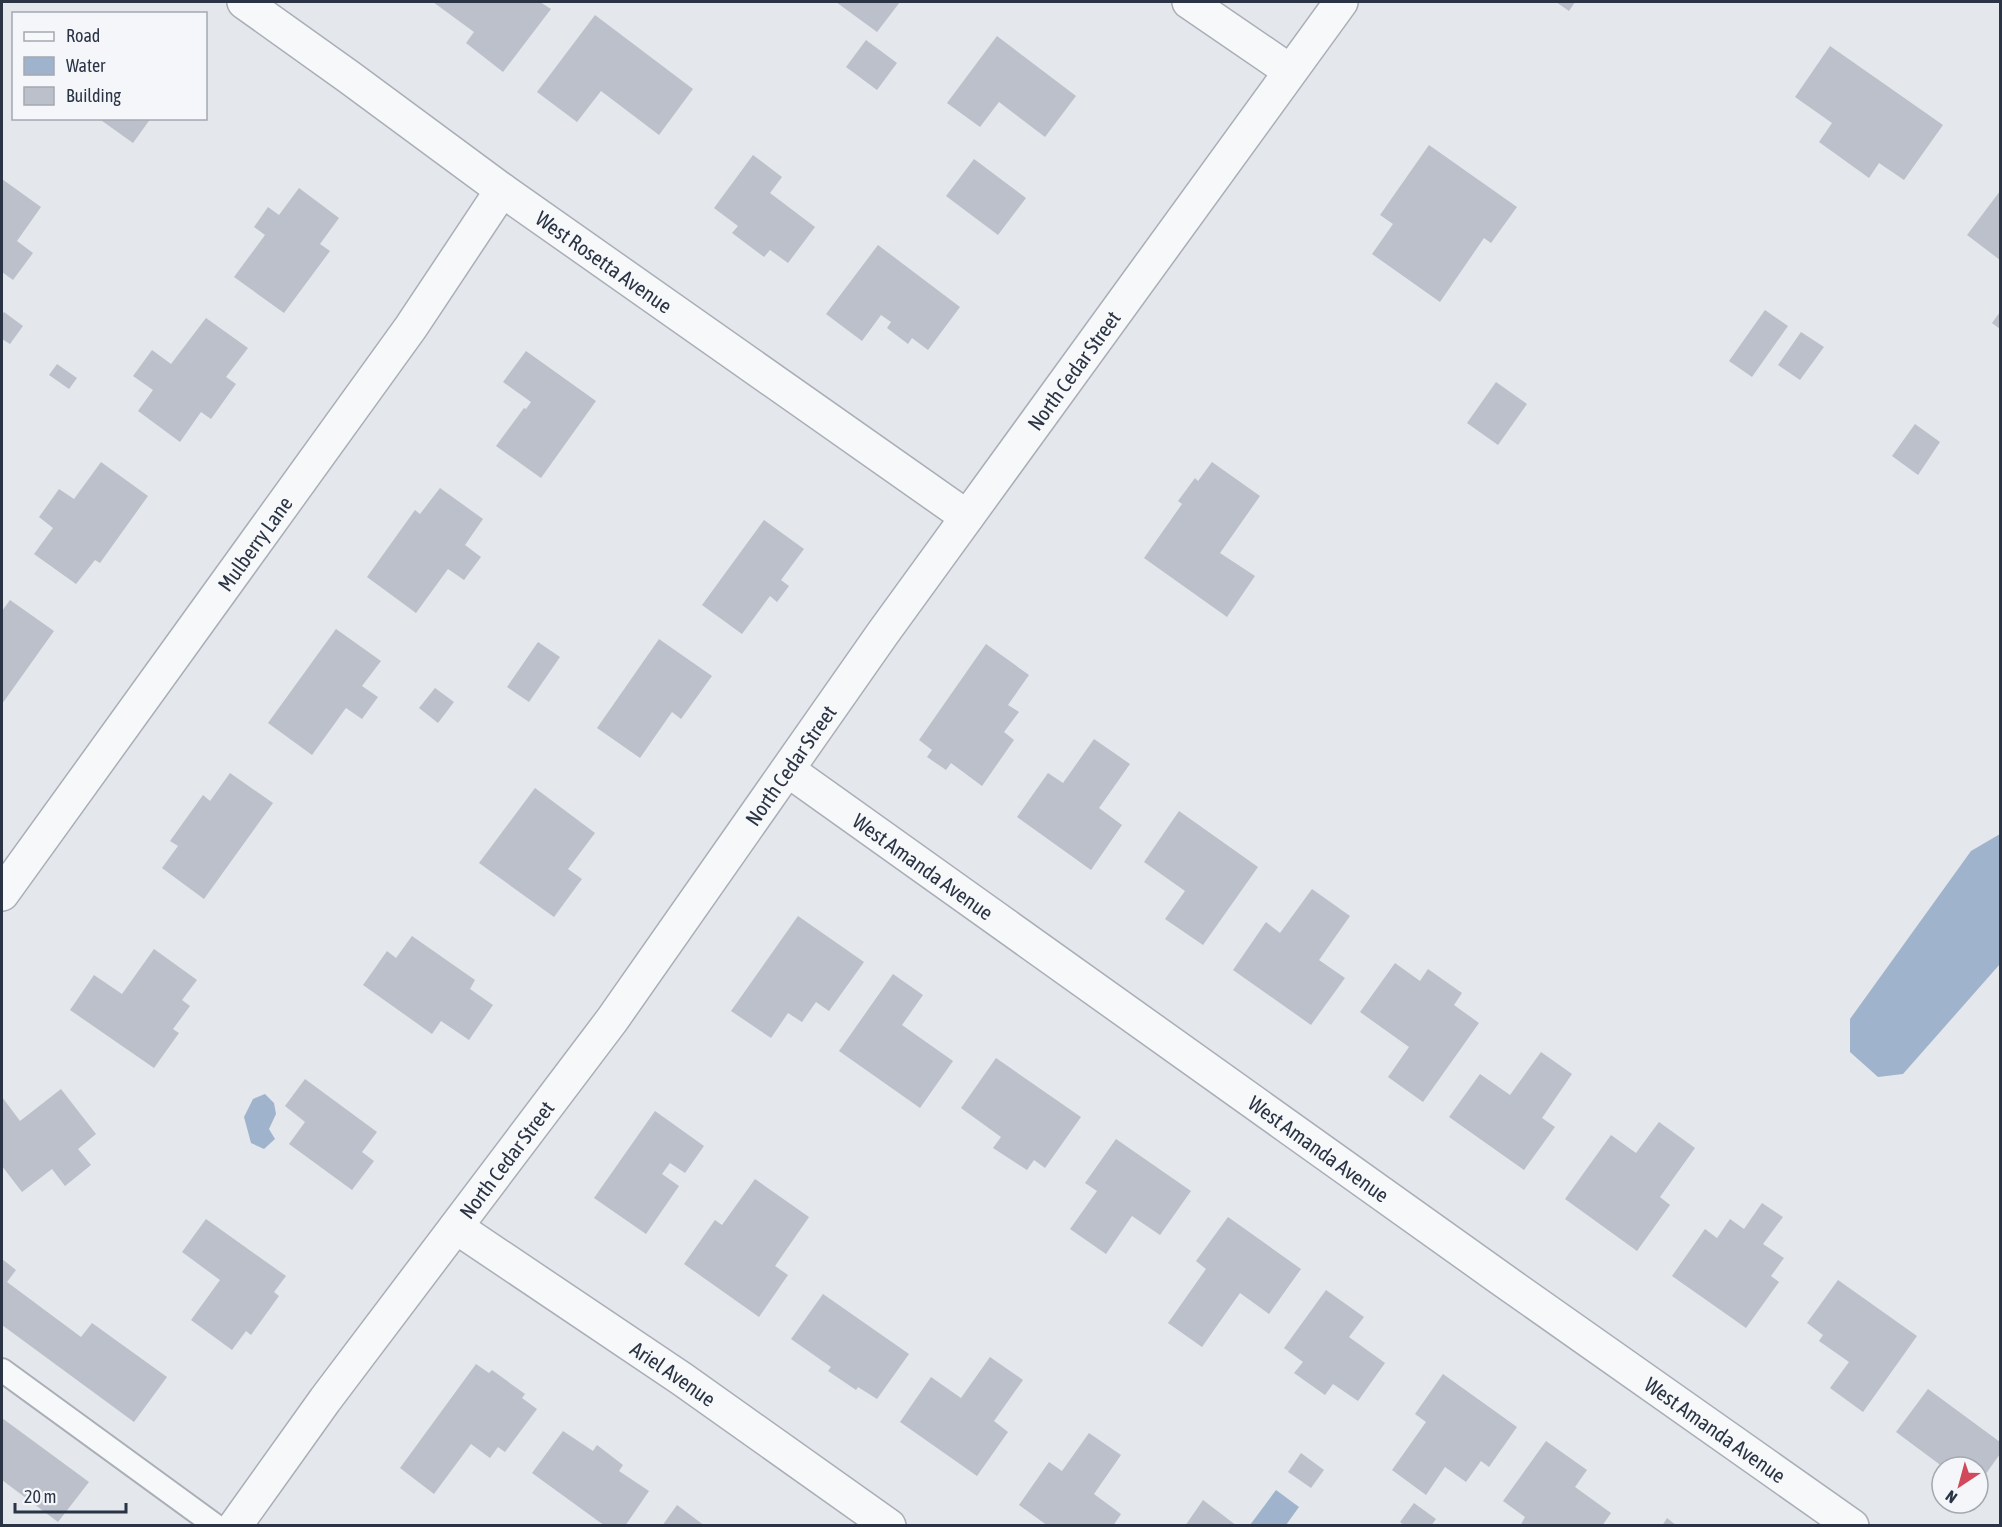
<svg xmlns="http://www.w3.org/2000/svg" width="2002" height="1527" viewBox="0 0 2002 1527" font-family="'Asap Condensed',sans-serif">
<rect width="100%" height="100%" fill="#e4e7ec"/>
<path fill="#9fb4cc" d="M2000 834V964L1903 1074 1878 1077 1850 1052V1019L1971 851Z
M265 1094 274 1103 276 1114 269 1129 275 1139 264 1149 251 1143 244 1117 253 1099Z
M1276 1490 1299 1507 1286 1525H1250Z"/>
<path fill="#bbc0ca" d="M433 2H540L551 9 503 72 466 43 474 32Z
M836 2H900L877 32Z
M1556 2H1575L1569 11Z
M595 15 693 89 659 135 601 91 577 122 537 92Z
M997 36 1076 96 1045 137 999 102 980 127 947 103Z
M866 40 897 63 877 90 846 67Z
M1830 46 1943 125 1904 180 1879 163 1869 178 1819 142 1832 123 1795 97Z
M98 118H151L133 143Z
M1429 145 1517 207 1491 243 1484 238 1440 302 1372 254 1393 224 1380 215Z
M753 155 782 177 770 193 815 227 788 263 770 250 764 257 732 233 738 226 714 208Z
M974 159 1026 198 998 235 946 196Z
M2 179 41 207 17 241 33 253 13 280 2 272Z
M299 188 339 218 320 244 330 251 284 313 234 277 265 235 254 227 268 207 279 215Z
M2000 191V260L1967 235Z
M878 245 960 307 928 350 912 338 908 344 887 328 891 322 881 315 862 341 826 314Z
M1765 310 1788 326 1752 377 1729 361Z
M4 312 23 326 10 344 2 339V315Z
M2000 312V329L1992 323Z
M206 318 248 348 226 377 236 384 211 419 201 412 180 442 138 411 153 390 133 376 152 350 171 364Z
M1801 332 1824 347 1800 380 1778 365Z
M526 351 596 401 541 478 496 446 524 408 526 409 531 402 503 382Z
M57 364 77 378 69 389 49 375Z
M1496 382 1527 404 1498 445 1467 423Z
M1915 424 1940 442 1918 475 1892 456Z
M101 462 148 496 100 563 95 560 76 584 34 554 53 528 39 517 59 489 74 499Z
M1212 462 1260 496 1220 553 1255 576 1227 617 1144 558 1182 504 1178 501 1195 478 1198 481Z
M440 488 483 519 465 545 481 557 464 580 448 569 416 613 367 577 415 510 420 514Z
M764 520 804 549 781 580 789 586 777 602 770 596 742 634 702 605Z
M10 600 54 631 2 704V611Z
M336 629 381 661 362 686 378 697 362 719 346 708 312 755 268 723Z
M659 639 712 676 681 719 672 712 640 758 597 728Z
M538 642 560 657 529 702 507 687Z
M986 644 1029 675 1008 705 1019 712 1004 732 1014 740 982 786 951 763 946 770 927 757 932 750 919 740Z
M435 688 454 702 438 723 419 708Z
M1094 739 1130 764 1099 808 1122 825 1091 870 1017 817 1048 773 1063 783Z
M230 773 273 803 204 899 162 868 178 846 170 841 203 795 210 801Z
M535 788 595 833 568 869 582 879 554 917 479 863Z
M1179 811 1258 867 1203 945 1165 919 1185 891 1144 862Z
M1312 889 1350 916 1319 960 1345 978 1311 1025 1233 970 1266 922 1280 933Z
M798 916 864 962 829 1011 816 1002 802 1022 788 1013 771 1038 731 1011Z
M412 936 475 980 470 989 493 1005 469 1040 441 1021 432 1034 363 985 387 951 396 958Z
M154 949 197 980 182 1000 190 1006 173 1029 179 1033 154 1068 70 1010 94 975 122 994Z
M1395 963 1420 981 1428 969 1462 993 1454 1005 1479 1023 1423 1102 1388 1077 1409 1047 1360 1012Z
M893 974 923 995 902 1025 953 1061 920 1108 839 1051Z
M1541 1052 1572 1074 1542 1118 1555 1127 1524 1170 1449 1117 1480 1074 1510 1095Z
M996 1058 1081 1117 1045 1168 1034 1160 1027 1170 993 1148 1001 1137 961 1108Z
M305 1079 377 1132 362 1152 374 1161 352 1190 289 1144 305 1122 285 1106Z
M61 1089 96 1134 78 1149 91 1165 65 1186 52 1169 22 1192 2 1166V1097L20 1121Z
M655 1111 704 1146 685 1173 670 1163 662 1174 679 1186 646 1234 594 1198Z
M1659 1122 1695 1148 1660 1197 1670 1205 1637 1251 1565 1199 1611 1135 1636 1153Z
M1116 1139 1191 1191 1160 1235 1132 1216 1106 1254 1070 1229 1097 1191 1085 1183Z
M755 1179 809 1217 775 1266 788 1275 759 1317 684 1264 715 1220 722 1225Z
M1762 1203 1783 1217 1763 1244 1784 1258 1771 1276 1779 1282 1746 1328 1672 1276 1705 1229 1717 1238 1730 1219 1744 1229Z
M1228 1217 1301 1269 1269 1314 1240 1293 1202 1347 1168 1323 1206 1269 1196 1261Z
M206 1219 286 1276 274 1292 279 1296 251 1335 246 1331 232 1350 191 1320 220 1280 182 1252Z
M2 1259 16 1270 7 1282 81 1337 92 1323 167 1377 134 1422 2 1325Z
M1838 1280 1917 1336 1863 1412 1830 1388 1849 1362 1819 1341 1823 1335 1807 1323Z
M1326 1290 1364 1317 1349 1337 1385 1363 1358 1401 1333 1384 1325 1395 1294 1373 1303 1362 1284 1348Z
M823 1294 909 1354 877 1399 858 1387 856 1390 828 1371 831 1367 791 1339Z
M990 1357 1023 1380 994 1421 1008 1432 977 1476 900 1422 931 1377 961 1398Z
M476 1364 489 1373 492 1370 525 1394 522 1398 537 1409 505 1452 498 1447 490 1458 471 1444 434 1494 400 1468Z
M1443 1374 1517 1427 1489 1467 1481 1461 1466 1482 1445 1467 1426 1495 1392 1470 1426 1422 1415 1414Z
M1928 1389 2000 1442V1454L1978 1485V1467H1943L1896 1432Z
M2 1418 89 1482 58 1522 2 1480Z
M563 1431 593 1451 597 1445 623 1465 619 1471 649 1491 625 1526H605L532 1473Z
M1089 1433 1121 1455 1094 1494 1121 1514 1113 1526H1048L1019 1505 1049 1462 1062 1471Z
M1546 1441 1587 1470 1575 1487 1611 1513 1602 1526H1520L1525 1517 1503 1501Z
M1301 1453 1324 1470 1311 1488 1288 1472Z
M1203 1500 1237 1526H1185Z
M1414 1503 1436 1519 1431 1526H1405L1400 1522Z
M677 1505 705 1526H662Z
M1667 1518 1677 1526H1662Z"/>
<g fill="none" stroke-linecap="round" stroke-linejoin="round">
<g stroke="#a9aeb7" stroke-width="26">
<path id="service" d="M2 1370 216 1526"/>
</g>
<g stroke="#a9aeb7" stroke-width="36">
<g id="minor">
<path id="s1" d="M244 2 349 77 502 190 967 517"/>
<path d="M1189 2 1290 71"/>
<path id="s2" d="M788 770 1500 1278 1852 1526"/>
<path id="s3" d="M2 894 411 327 502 190"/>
<path id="s4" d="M456 1227 682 1379 889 1526"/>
</g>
</g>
<g stroke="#a9aeb7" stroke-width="36">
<g id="tertiary">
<path id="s5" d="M235 1526 325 1400 612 1020 883 633 1341 2"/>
</g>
</g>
<use href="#service" stroke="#f7f8fa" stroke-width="22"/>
<use href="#minor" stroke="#f7f8fa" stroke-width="33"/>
<use href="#tertiary" stroke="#f7f8fa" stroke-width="33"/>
</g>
<g text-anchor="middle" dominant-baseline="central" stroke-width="5" stroke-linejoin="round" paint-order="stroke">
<g font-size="21" fill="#2b3445" stroke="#f4f6f9">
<text stroke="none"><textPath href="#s1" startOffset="444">West Rosetta Avenue</textPath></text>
<text stroke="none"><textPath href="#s5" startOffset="1428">North Cedar Street</textPath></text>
<text stroke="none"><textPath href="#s3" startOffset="432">Mulberry Lane</textPath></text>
<text stroke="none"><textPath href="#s5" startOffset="942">North Cedar Street</textPath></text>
<text stroke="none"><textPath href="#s2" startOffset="166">West Amanda Avenue</textPath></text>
<text stroke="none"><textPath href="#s2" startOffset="652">West Amanda Avenue</textPath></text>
<text stroke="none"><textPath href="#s5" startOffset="456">North Cedar Street</textPath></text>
<text stroke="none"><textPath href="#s4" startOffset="262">Ariel Avenue</textPath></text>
<text stroke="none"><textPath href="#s2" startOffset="1138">West Amanda Avenue</textPath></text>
</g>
</g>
<rect width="2002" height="1527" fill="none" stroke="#2b3445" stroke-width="6"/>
<rect x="12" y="12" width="195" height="108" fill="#f4f6f9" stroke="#a4a8b1" stroke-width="1.5"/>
<rect x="24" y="32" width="30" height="9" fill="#f7f8fa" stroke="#a4a8b1" stroke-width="1.5"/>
<text x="66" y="42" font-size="18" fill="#2b3445">Road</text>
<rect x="24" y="57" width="30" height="18" fill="#9fb4cc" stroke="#a4a8b1" stroke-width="1.5"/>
<text x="66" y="72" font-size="18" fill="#2b3445">Water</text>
<rect x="24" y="87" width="30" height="18" fill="#bbc0ca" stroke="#a4a8b1" stroke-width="1.5"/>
<text x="66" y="102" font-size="18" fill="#2b3445">Building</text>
<g transform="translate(1960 1485) rotate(216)"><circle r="28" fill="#f4f6f9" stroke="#a4a8b1" stroke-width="1.5"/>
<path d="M0-4.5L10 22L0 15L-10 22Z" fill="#d1495b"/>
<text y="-9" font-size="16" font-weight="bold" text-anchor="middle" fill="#2b3445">N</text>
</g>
<path d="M15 1503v9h111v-9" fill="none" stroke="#2b3445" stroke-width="3"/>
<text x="24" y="1503" font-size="18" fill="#2b3445" stroke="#f4f6f9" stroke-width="4.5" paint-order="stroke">20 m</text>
</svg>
